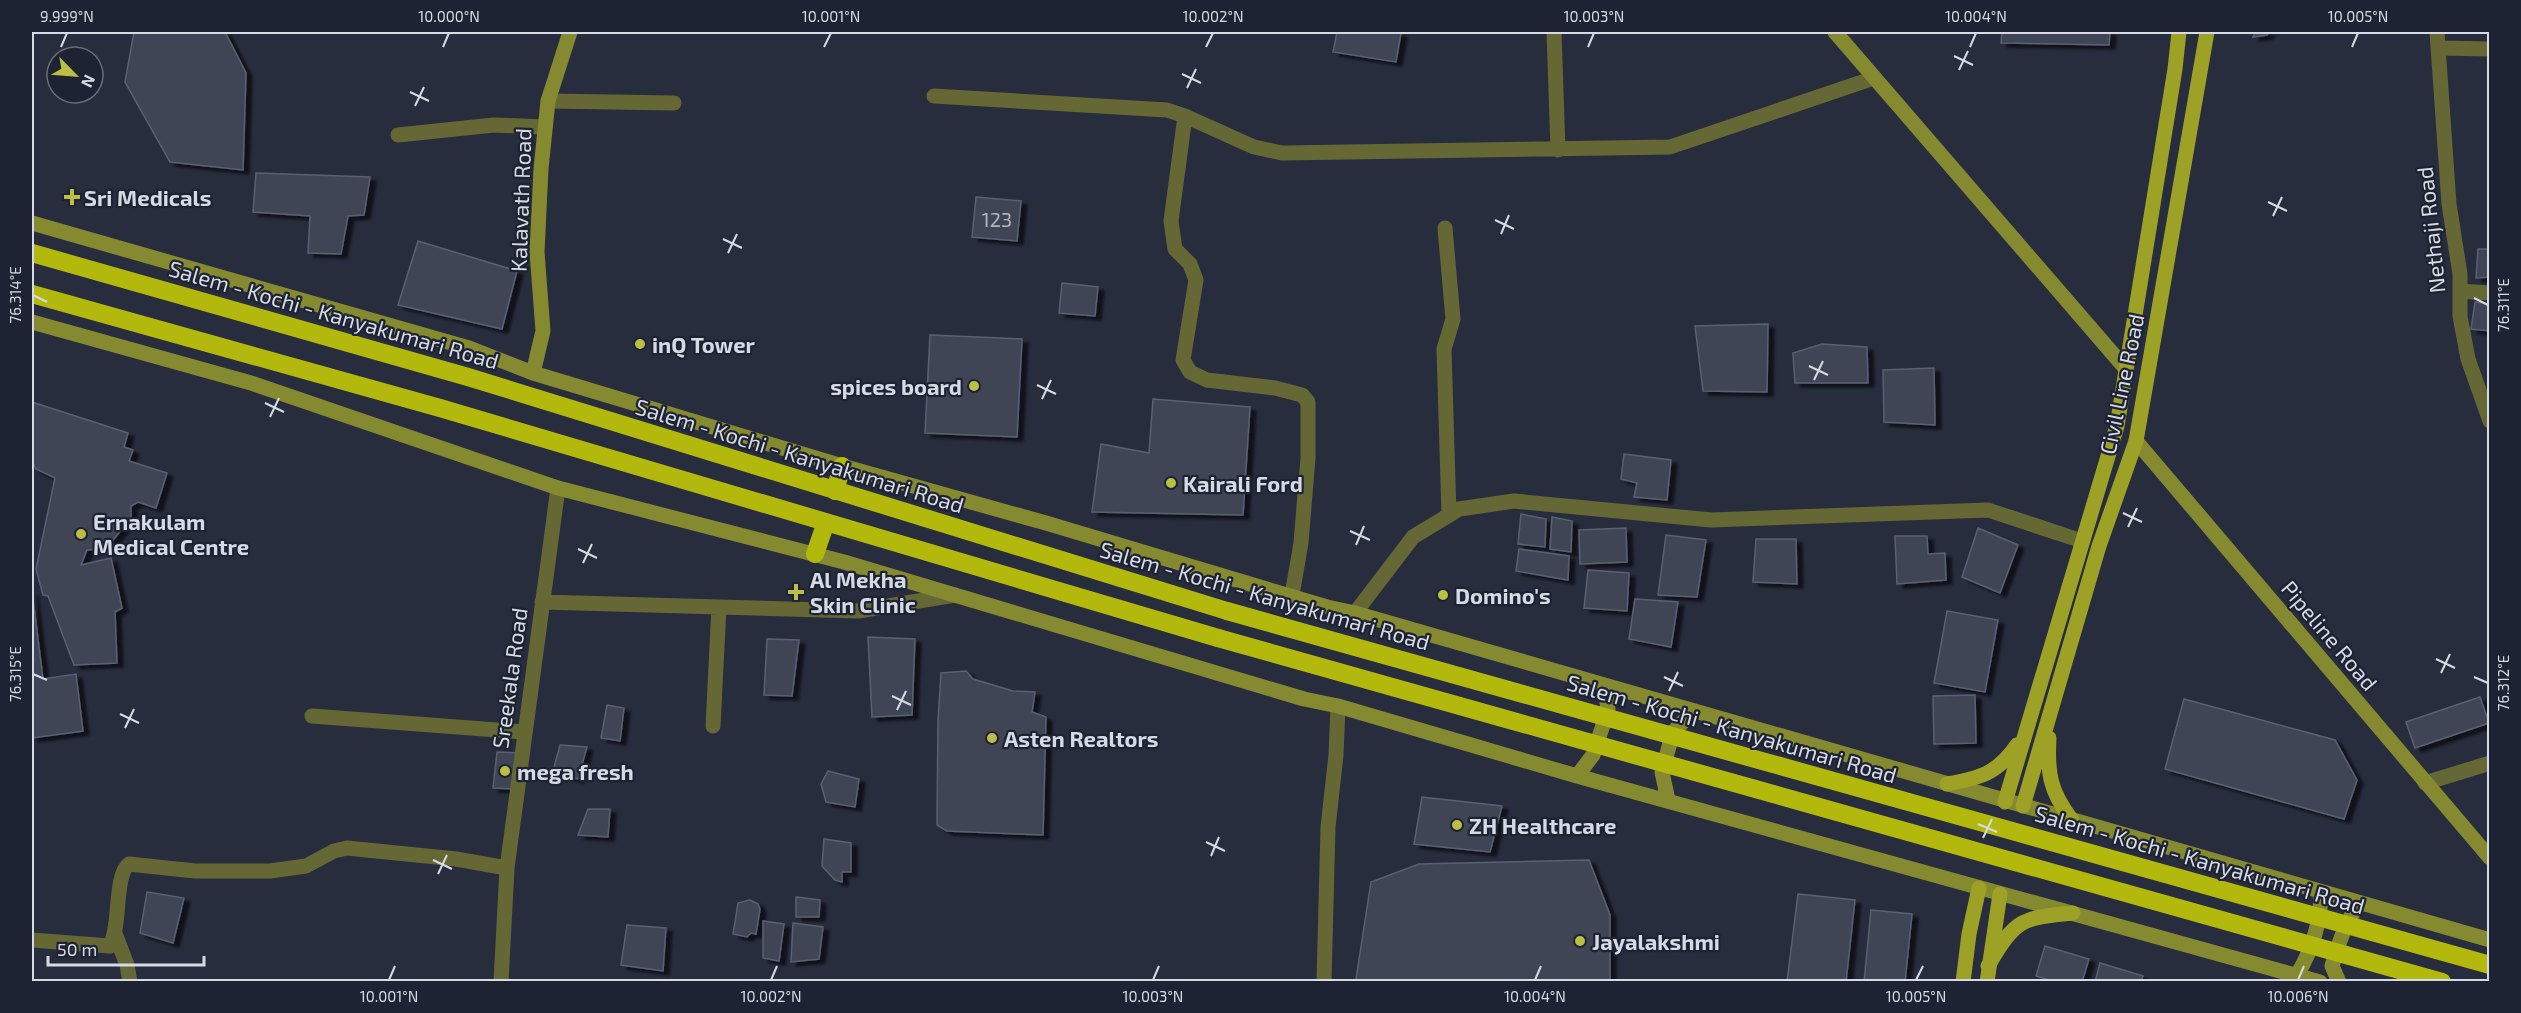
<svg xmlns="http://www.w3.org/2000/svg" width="2521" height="1013" viewBox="0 0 2521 1013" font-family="'Exo 2',sans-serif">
<defs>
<filter id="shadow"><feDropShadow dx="6" dy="4" stdDeviation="1.5" flood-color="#0009"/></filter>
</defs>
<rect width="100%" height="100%" fill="#282d3e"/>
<path fill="#3f4456" stroke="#5a6073" stroke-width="1.5" filter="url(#shadow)" d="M134 32H225L246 73 243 170 170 162 125 82Z
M1337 32 1401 33 1396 62 1333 52Z
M2002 32H2110L2109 45 2001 43Z
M2255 32H2269L2267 35 2253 37Z
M256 173 370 177 364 215 348 216 341 254 308 253 310 216 253 212Z
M976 197 1021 201 1017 241 972 237Z
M418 241 517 271 502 329 398 305Z
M2478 249H2490V277L2476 278Z
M1062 283 1098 287 1095 316 1059 313Z
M2475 302 2490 304V331L2471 329Z
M1768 324 1767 392 1703 391 1695 326Z
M930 335 1022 339 1017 437 925 433Z
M1822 344 1867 347 1868 383H1795L1793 353Z
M1934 368 1935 425 1884 422 1883 370Z
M1153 399 1250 407 1243 515 1092 512 1101 444 1149 453Z
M32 402 128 433 124 447 133 450 129 461 167 473 156 508 138 502 131 506V518L106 549 87 550 81 565 111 558 122 608 115 612 117 663 74 665 48 596 43 595 36 569 55 478 36 469 32 462Z
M1624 454 1671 460 1667 500 1634 497 1637 483 1621 479Z
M1521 514 1546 519 1545 547 1518 544Z
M1552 517 1572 521 1571 552 1550 549Z
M1626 528 1627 562 1580 564 1579 530Z
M1978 528 2018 545 2000 593 1962 577Z
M1666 535 1706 540 1697 597 1658 595Z
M1895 536H1927L1928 554 1945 553 1946 580 1897 584Z
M1756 539H1796L1797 584 1753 582Z
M1519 549 1569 556 1568 580 1516 571Z
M1588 570 1629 573 1627 611 1584 608Z
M32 591 43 679 76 674 83 731 32 738Z
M1635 599 1678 602 1671 647 1629 639Z
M1947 611 1998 620 1985 692 1934 683Z
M868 637 915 639 912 715 872 717Z
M767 639 799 640 792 696 764 695Z
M966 671 973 679 1013 691 1035 692 1032 712 1046 717 1043 835 947 831 937 825 938 721 941 673Z
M1975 695 1976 743 1934 744 1933 696Z
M2480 697 2489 723 2415 748 2406 722Z
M2184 699 2335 740 2357 780 2344 819 2165 769Z
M607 705 624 708 620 741 601 738Z
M560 745 587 747 578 779 553 771Z
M497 752 519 753 513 789 493 788Z
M828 771 859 779 855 807 826 802 821 784Z
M1422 797 1502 806 1490 852 1414 844Z
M588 809H610L608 837 578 835Z
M824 839 851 843V872H842V882L835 880 822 866Z
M1589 860 1610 915V982H1358L1356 979 1371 882 1419 864Z
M147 892 184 898 173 943 140 933Z
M1798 894 1855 900 1846 982H1787Z
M796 897 820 900 819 917H796Z
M750 900 758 904 760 909 756 934 751 933 747 937 733 934 738 903Z
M1871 910 1912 914 1905 982H1864Z
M763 921 784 924 779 961 763 958Z
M793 923 823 927 819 959 791 962Z
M627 925 666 928 663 971 621 965Z
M2045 946 2089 959 2082 982H2056L2036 976Z
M2100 963 2143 976 2141 982H2095Z"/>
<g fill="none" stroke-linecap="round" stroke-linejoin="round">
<path stroke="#656834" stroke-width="15" d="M1554 32 1558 150
M2437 32 2449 204 2460 274V316L2468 359 2490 421
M2439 48 2490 49
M934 96 1167 110 1185 116 1254 147 1282 153 1670 147 1874 78
M548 101 674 103
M1185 116 1171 221 1175 249 1190 264 1196 280 1183 360 1190 372 1207 380 1275 388 1302 395 1308 402V458L1301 543 1292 595
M398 135 494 125 545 127
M1445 228 1453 319 1444 349 1449 515
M2460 291 2490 293
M542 602 858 611 955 595
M1355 613 1413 537 1459 509 1514 501 1711 520 1988 510 2082 541
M312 716 524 732
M713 726 719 607
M2425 783 2490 763
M116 936 127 965 130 982
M32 940 110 946C121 926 114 875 129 864L195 871H270L306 866 334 851 347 848 456 859 507 868
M501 982 507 868 558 488
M1324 982 1328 827 1336 755 1338 706"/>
<path stroke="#85892f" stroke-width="15" d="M1835 32 2126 369
M32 223 469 348 533 373 842 466 1046 523 1327 607 1355 613C1733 723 2111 833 2490 940
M32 322 251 383 558 488 844 562 1304 699 1338 706 1577 776 2320 982
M533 373 543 331 537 252 541 169 548 101 570 32
M2136 441 2490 858
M1577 776 1593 755 1608 710 1605 686
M1668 800 1662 772 1673 732 1694 711
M2297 975C2312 950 2321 921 2321 892
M2339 982 2332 966C2339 944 2345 920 2361 903"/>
<path stroke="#9da125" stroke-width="15" d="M2049 738C2047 773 2050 791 2071 819
M1947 784C1980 778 1997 774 2017 745
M2005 802 2117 426 2175 69 2179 32
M2023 806 2099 546 2136 441 2207 32
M1988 966C2016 919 2020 918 2073 913
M1963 982 1969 934 1979 888
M1987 982 2000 894"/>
<path stroke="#b3b80c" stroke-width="18" d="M32 253 468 377 1227 611
M32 294 440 408 1218 638
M835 491 842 466
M815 554 826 522"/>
<path stroke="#b3b80c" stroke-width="18" d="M1227 611 2490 965
M1218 638 2442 982"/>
</g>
<path fill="none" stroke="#d6dae5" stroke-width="2" d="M61 47 67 33M443 47 449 33M824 47 831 33M1206 47 1213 33M1588 47 1594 33M1970 47 1976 33M2352 47 2358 33M1954 56 1973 65M1959 70 1968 51M1182 74 1201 83M1187 88 1196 69M410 92 429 101M415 106 424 87M2268 202 2287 211M2273 216 2282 197M1495 220 1514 229M1501 234 1509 215M723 239 742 248M728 253 737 234M33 295 47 302M2474 298 2488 305M1809 366 1828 375M1814 380 1823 361M1037 385 1056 394M1042 399 1051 380M265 403 284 412M270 417 279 398M2123 513 2142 522M2128 527 2137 508M1350 531 1370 540M1356 545 1364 526M578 549 597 558M583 563 592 544M2436 659 2455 668M2441 673 2450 654M33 674 47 680M1664 677 1683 686M2474 677 2488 683M1669 691 1678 672M892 696 911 705M897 710 906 691M120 714 139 723M125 728 134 709M1978 824 1997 832M1983 838 1992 819M1206 842 1225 851M1211 856 1219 837M433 860 452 869M438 874 447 855M389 980 395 966M771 980 777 966M1153 980 1159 966M1535 980 1541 966M1916 980 1923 966M2298 980 2304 966"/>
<g fill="#bbc045" stroke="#1e2333" stroke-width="2">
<path d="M69 188h6v6h6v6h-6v6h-6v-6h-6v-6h6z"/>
<circle cx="640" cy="344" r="6"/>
<circle cx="974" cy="386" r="6"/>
<circle cx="1171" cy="483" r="6"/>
<circle cx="81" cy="534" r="6"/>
<path d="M793 583h6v6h6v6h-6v6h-6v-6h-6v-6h6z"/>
<circle cx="1443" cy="595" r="6"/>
<circle cx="992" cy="738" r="6"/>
<circle cx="505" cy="771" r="6"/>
<circle cx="1457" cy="825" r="6"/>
<circle cx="1580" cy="941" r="6"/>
</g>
<g text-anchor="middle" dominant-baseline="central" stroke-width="4.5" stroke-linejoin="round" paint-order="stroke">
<g font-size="20" fill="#b0b4c1">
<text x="997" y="219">123</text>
</g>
<g font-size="22" font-weight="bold" fill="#d6dae5" stroke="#1e2333" text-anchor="start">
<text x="84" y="197">Sri Medicals</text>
<text x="652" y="344">inQ Tower</text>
<text x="962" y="386" text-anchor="end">spices board</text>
<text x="1183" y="483">Kairali Ford</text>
<text x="93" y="521">Ernakulam<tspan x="93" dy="25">Medical Centre</tspan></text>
<text x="810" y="579">Al Mekha<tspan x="810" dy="25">Skin Clinic</tspan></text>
<text x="1455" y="595">Domino's</text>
<text x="1004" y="738">Asten Realtors</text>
<text x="517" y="771">mega fresh</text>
<text x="1469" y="825">ZH Healthcare</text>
<text x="1592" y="941">Jayalakshmi</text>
</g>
<g font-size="22" fill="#d6dae5" stroke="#1e2333">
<text transform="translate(520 200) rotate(-88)">Kalavath Road</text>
<text transform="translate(2430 230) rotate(-96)">Nethaji Road</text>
<text transform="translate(334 314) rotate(16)">Salem - Kochi - Kanyakumari Road</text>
<text transform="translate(2121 384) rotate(-78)">Civil Line Road</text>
<text transform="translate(800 455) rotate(17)">Salem - Kochi - Kanyakumari Road</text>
<text transform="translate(1265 595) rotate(16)">Salem - Kochi - Kanyakumari Road</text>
<text transform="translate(2330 635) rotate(50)">Pipeline Road</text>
<text transform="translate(509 678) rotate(-82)">Sreekala Road</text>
<text transform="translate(1732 728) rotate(16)">Salem - Kochi - Kanyakumari Road</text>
<text transform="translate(2200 859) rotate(16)">Salem - Kochi - Kanyakumari Road</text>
</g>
</g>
<rect width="2521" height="1013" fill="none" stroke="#1e2333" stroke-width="66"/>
<g transform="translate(75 75) rotate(115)"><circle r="28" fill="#1e2333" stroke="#686c7a" stroke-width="1.5"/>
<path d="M0-4.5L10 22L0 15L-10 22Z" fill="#bbc045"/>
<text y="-9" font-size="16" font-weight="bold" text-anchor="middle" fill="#d6dae5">N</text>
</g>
<path d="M48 956v9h156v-9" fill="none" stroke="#d6dae5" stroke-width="3"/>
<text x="57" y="956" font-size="18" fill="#d6dae5" stroke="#1e2333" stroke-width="4.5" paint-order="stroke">50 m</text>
<rect x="33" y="33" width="2455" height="947" fill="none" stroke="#d6dae5" stroke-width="2"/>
<g font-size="15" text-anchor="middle" fill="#d6dae5">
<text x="67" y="22">9.999°N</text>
<text x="449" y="22">10.000°N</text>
<text x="831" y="22">10.001°N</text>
<text x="1213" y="22">10.002°N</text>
<text x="1594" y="22">10.003°N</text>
<text x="1976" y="22">10.004°N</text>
<text x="2358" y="22">10.005°N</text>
<text transform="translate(16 295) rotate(-90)" y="5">76.314°E</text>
<text transform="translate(2504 305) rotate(-90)" y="5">76.311°E</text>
<text transform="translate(16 674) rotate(-90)" y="5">76.315°E</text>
<text transform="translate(2504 683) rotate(-90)" y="5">76.312°E</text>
<text x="389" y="1002">10.001°N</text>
<text x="771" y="1002">10.002°N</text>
<text x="1153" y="1002">10.003°N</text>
<text x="1535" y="1002">10.004°N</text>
<text x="1916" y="1002">10.005°N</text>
<text x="2298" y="1002">10.006°N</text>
</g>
</svg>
